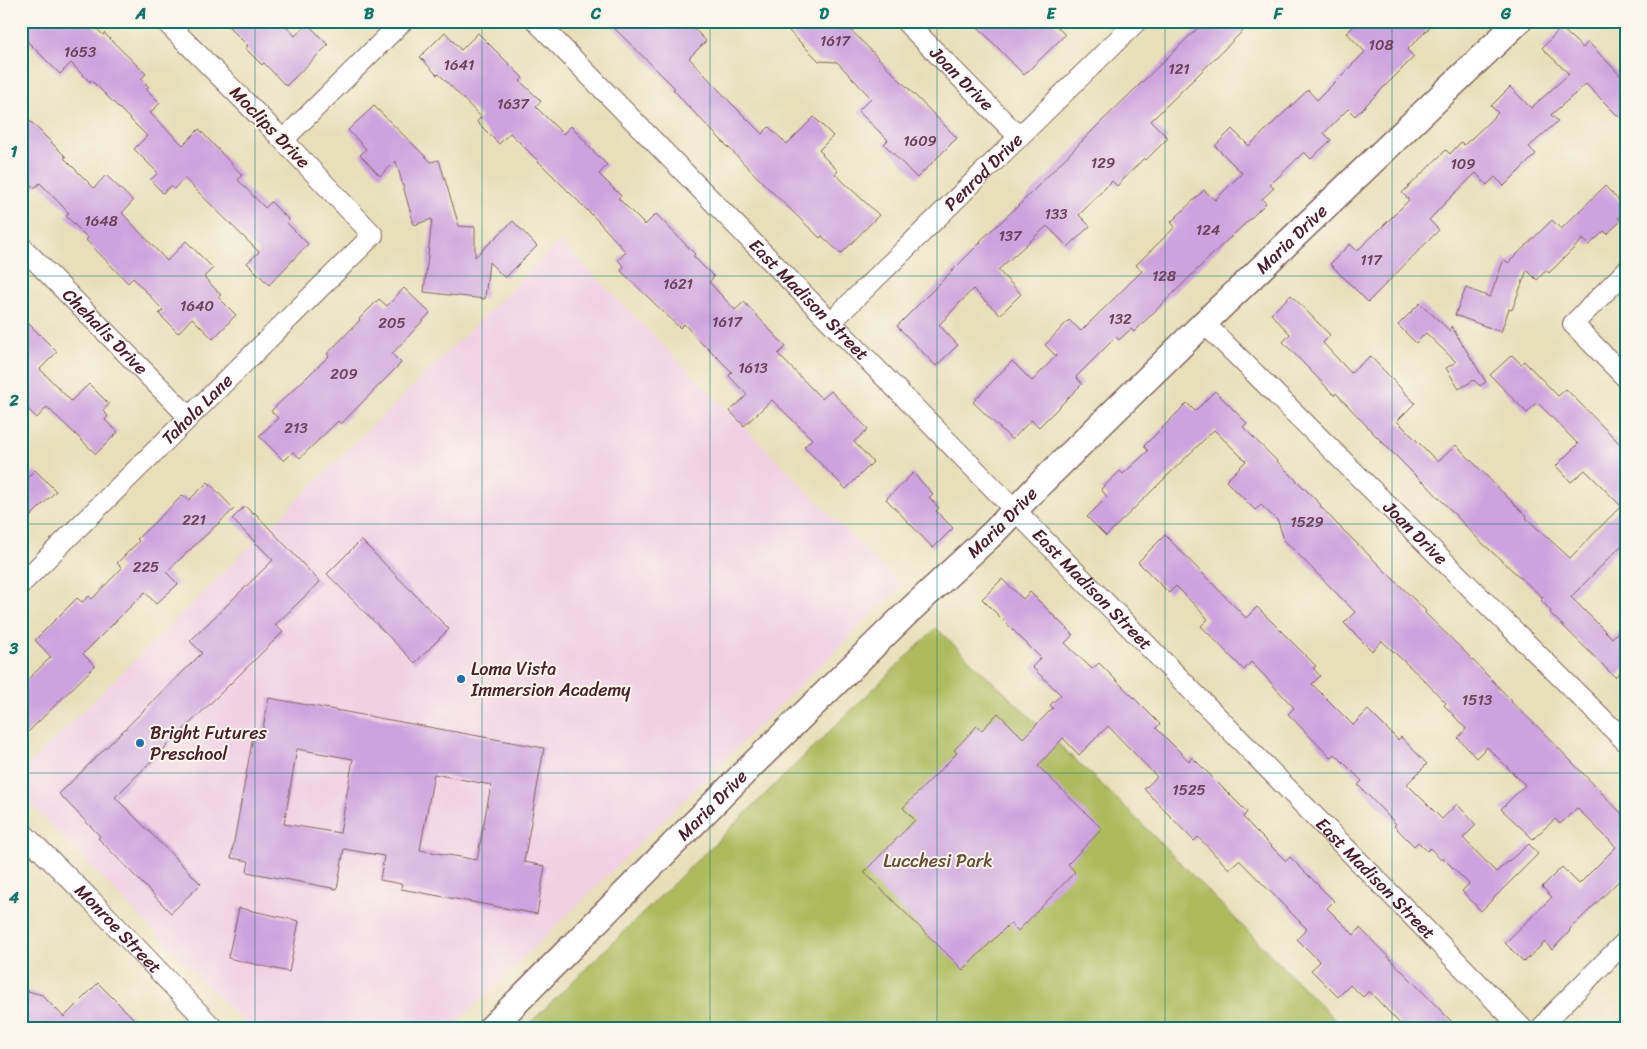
<svg xmlns="http://www.w3.org/2000/svg" width="1647" height="1049" viewBox="0 0 1647 1049" font-family="Sriracha,sans-serif">
<rect width="100%" height="100%" fill="#fbf7ec"/>
<filter id="ink" filterUnits="userSpaceOnUse"><feTurbulence type="fractalNoise" baseFrequency=".02" numOctaves="2"/><feDisplacementMap in="SourceGraphic" scale="10" xChannelSelector="R" yChannelSelector="G"/><feConvolveMatrix kernelMatrix="1 2 1 2 8 2 1 2 1" color-interpolation-filters="sRGB"/></filter>
<filter id="wash" filterUnits="userSpaceOnUse"><feTurbulence type="fractalNoise" baseFrequency=".0096" numOctaves="4" result="noise"/><feDisplacementMap in="SourceGraphic" scale="20" xChannelSelector="R" yChannelSelector="G"/><feGaussianBlur stdDeviation="1.12" result="paint"/><feColorMatrix in="noise" values="0 0 0 0 0 0 0 0 0 0 0 0 0 0 0 0 0 1.4 0 .05"/><feComposite in="paint" operator="in"/></filter>
<g filter="url(#wash)">
<rect width="100%" height="100%" fill="#e8dfba"/>
<path fill="#f1d0e4" d="M560 241 901 586 452 1028H249L21 795V772Z"/>
<path fill="#adbb5d" stroke="#7c6d44" d="M936 628 1122 804 1343 1028H525Z"/>
<g id="blocks">
<path fill="#cda2de" fill-rule="evenodd" d="M21 21H89L103 35 104 33 146 74 141 79 149 87 146 89 160 103 150 113 183 145 199 129 242 175 238 180 265 208 271 202 289 220 286 222 308 244 269 285 247 263 259 252 184 178 174 189 171 186 163 193 150 180 158 173 134 149 147 136 91 80 90 82 71 63 60 74 21 35Z
M223 21H281L295 36 308 24 328 45 286 86 264 63 262 65 245 48 248 46Z
M607 21H687L706 41 689 58 732 104 762 134 769 127 787 144 814 117 833 136 819 150 823 154 822 155 838 171 835 174 879 215 841 254 822 236 820 238 766 186 686 104 673 89 675 88Z
M779 21H842L957 138 917 178 884 144 888 140 858 111 871 98 837 62 819 61Z
M972 21H1052L1065 35 1024 75Z
M1205 21H1253L1151 121 1168 138 1146 160 1144 158 1117 186 1112 181 1079 215 1090 226 1068 247 1047 226 998 270 1021 294 1000 315 973 289 939 325 958 345 936 366 897 326 981 242 980 241 1018 206 1100 123Z
M1359 21H1436L1407 50 1414 57 1355 116 1348 109 1324 133 1331 140 1311 159 1304 152 1270 185 1274 188 1262 199 1266 203 1246 223 1222 245 1134 332 1131 329 1119 340 1116 337 1076 377 1082 384 1039 427 1031 420 1012 440 973 402 1012 361 1032 381 1056 356 1045 345 1069 320 1081 331 1142 271 1136 265 1175 227 1171 222 1204 190 1215 200 1242 173 1215 146 1232 129 1249 146 1308 90 1317 100 1365 52 1347 33Z
M1561 28 1583 48 1588 42 1626 81V124L1586 84 1551 115 1558 121 1529 147 1536 154 1504 186 1495 177 1487 185 1476 173 1448 200 1429 220 1439 230 1368 302 1330 264 1350 244 1357 251 1383 226 1409 200 1402 193 1446 150 1450 154 1461 142 1464 145 1473 137 1498 113 1491 106 1510 87 1531 108 1569 74 1542 48Z
M445 32 461 50 478 33 523 78 520 81 541 101 536 107 563 134 571 126 587 143 586 144 607 165 599 174 621 196 618 198 645 225 656 214 695 254 693 256 714 277 709 282 735 310 744 302 786 347 778 354 822 399 831 391 868 429 854 442 873 462 846 489 804 447 812 439 772 400 744 426 730 411 747 395 730 377 729 375 732 372 705 345 704 346 684 324 680 328 621 271 624 267 618 260 626 252 597 220 510 133 499 144 477 122 481 117 439 74 437 75 420 57Z
M374 106 431 162 439 160 459 226 475 227V257L513 221 537 246 505 278 489 262 485 299 424 292 432 219 414 225 396 161 380 176 360 155 366 149 348 130Z
M21 112 66 157 64 158 94 188 106 175 133 201 122 213 167 261 186 241 213 268 204 277 221 295 218 297 236 315 213 339 192 318 178 333 159 314 163 310 133 278 128 283 86 240 88 238 66 216 69 213 40 183 34 188 21 175Z
M1605 186 1626 208V210L1618 218 1621 221 1607 234 1604 231 1589 245 1583 239 1549 273 1546 270 1537 280 1527 270 1512 310 1509 309 1501 332 1455 315 1466 288 1490 297 1504 259 1508 263 1552 220 1561 229Z
M404 288 430 313 392 354 401 363 341 424 338 421 300 458 293 452 284 461 259 436 278 418 271 411 329 356 327 354 360 320 359 319 379 299 387 306Z
M1291 295 1330 335 1323 343 1351 373 1370 356 1415 403 1397 421 1438 462 1456 445 1527 517 1526 518 1570 558 1621 506 1585 470 1571 482 1556 466 1578 444 1537 402 1527 413 1490 375 1512 355 1521 364 1524 361 1558 396 1566 389 1626 450V541L1571 597 1612 638 1626 625V666L1615 677 1550 613 1551 611 1541 600 1543 598 1481 542 1423 481 1422 482 1376 436 1336 393 1334 395 1283 342 1290 334 1271 314Z
M1420 303 1450 331 1451 326 1486 382 1480 386 1474 380 1459 389 1446 368 1456 362 1426 333 1416 343 1398 325Z
M21 316 57 352 40 369 71 401 89 384 109 404 103 411 108 416 105 420 118 432 96 454 47 407 37 418 21 402Z
M1215 391 1247 423 1243 427 1321 505 1320 506 1337 524 1426 611 1425 613 1465 652 1512 701 1511 702 1540 729 1626 818V874L1569 930 1570 931 1552 950 1545 942 1524 962 1505 943 1552 897 1542 887 1562 867 1579 884 1616 847 1577 808 1560 824 1555 819 1533 839 1501 809 1525 785 1487 747 1476 758 1458 738 1466 729 1444 705 1446 703 1421 677 1382 641 1372 651 1344 623 1355 612 1284 540 1278 521 1261 505 1255 510 1226 481 1246 461 1214 430 1106 536 1087 517 1107 497 1101 489 1120 471 1123 474 1148 451 1144 446 1187 403 1195 411Z
M35 470 56 491 21 526V484Z
M913 473 933 494 929 497 939 508 936 511 953 528 933 548 886 499Z
M208 482 234 509 166 572 178 584 156 604 145 592 83 654 95 666 21 739V686L51 657 35 640 77 598 82 602 89 596 92 599 122 568 117 563 139 541 137 539 183 495 189 500Z
M245 506 253 514 254 512 320 582 275 625 283 632 115 797 201 884 171 913 98 838 100 836 59 794 202 653 190 641 273 560 232 519Z
M1165 535 1246 618 1257 607 1316 666 1313 668 1320 676 1312 684 1353 725 1368 710 1398 740 1401 737 1427 764 1407 784 1442 819 1457 804 1476 825 1463 838 1496 872 1529 844 1538 854 1481 911 1462 891 1469 884 1443 858 1441 860 1430 848 1427 851 1418 842 1414 846 1394 826 1396 824 1358 785 1362 781 1335 754 1331 758 1288 714 1294 708 1263 674 1251 662 1244 670 1201 626 1208 619 1184 594 1176 586 1169 593 1138 562Z
M361 540 449 629 415 663 327 574Z
M1002 579 1023 599 1030 592 1073 635 1065 643 1092 669 1099 663 1160 724 1156 728 1189 761 1192 757 1247 812 1243 817 1253 828 1286 861 1290 857 1334 901 1327 908 1354 935 1360 928 1458 1028H1404L1369 991 1363 997 1350 985 1338 997 1311 970 1320 962 1297 939 1307 929 1239 860 1229 869 1198 837 1194 841 1144 789 1157 777 1108 726 1079 755 1063 738 1038 766 1102 829 1068 864 1075 872 1018 931 1010 923 963 970 864 872 915 820 903 808 957 753 954 750 977 726 982 730 998 713 1023 738 1053 708 1050 705 1061 695 1032 667 1041 658 982 599Z
M269 698 544 748 524 862 545 866 537 914 401 889 402 884 380 880 384 856 344 849 337 889 247 872 249 861 231 858 253 736 261 738ZM297 749 353 759 340 833 284 824ZM434 774 491 785 477 860 420 850Z
M239 908 299 921 289 972 228 958Z
M98 983 143 1028H21V989L42 995 64 1017Z"/>
</g>
</g>
<g filter="url(#ink)">
<use href="#blocks" fill-opacity="0" stroke="#81625d" stroke-width="1"/>
<g fill="none" stroke-linecap="round" stroke-linejoin="round">
<g stroke="#81625d" stroke-width="22">
<g id="minor">
<path id="s1" d="M536 21 1522 1028"/>
<path id="s2" d="M905 21 1019 137"/>
<path d="M283 140 403 21"/>
<path id="s3" d="M21 246 189 417"/>
<path d="M1626 271 1573 324 1626 378"/>
<path id="s4" d="M831 322 1137 21"/>
<path id="s5" d="M1204 323 1626 742"/>
<path id="s6" d="M21 584 373 235 283 140 165 21"/>
<path id="s7" d="M21 831 90 899 213 1028"/>
<path d="M1542 1028 1552 1015 1626 941"/>
</g>
</g>
<g stroke="#81625d" stroke-width="28">
<g id="tertiary">
<path id="s8" d="M491 1028 751 766 908 612 993 533 1040 484 1204 323 1519 21"/>
</g>
</g>
<use href="#minor" stroke="#fff" stroke-width="20"/>
<use href="#tertiary" stroke="#fff" stroke-width="25"/>
</g>
</g>
<path fill="none" stroke="#0f766e" stroke-width="1" stroke-opacity="0.55" d="M255 21V1028M482 21V1028M710 21V1028M937 21V1028M1165 21V1028M1392 21V1028M21 276H1626M21 524H1626M21 773H1626"/>
<g fill="#1f6fb2" stroke="#fbf7ec" stroke-width="2">
<circle cx="461" cy="679" r="5"/>
<circle cx="140" cy="743" r="5"/>
</g>
<g text-anchor="middle" dominant-baseline="central" stroke-width="4" stroke-linejoin="round" paint-order="stroke">
<g font-size="15" fill="#6b4058">
<text x="835" y="41">1617</text>
<text x="1381" y="45">108</text>
<text x="80" y="52">1653</text>
<text x="459" y="65">1641</text>
<text x="1179" y="69">121</text>
<text x="513" y="104">1637</text>
<text x="920" y="141">1609</text>
<text x="1103" y="163">129</text>
<text x="1463" y="164">109</text>
<text x="1056" y="214">133</text>
<text x="101" y="221">1648</text>
<text x="1208" y="230">124</text>
<text x="1010" y="236">137</text>
<text x="1371" y="260">117</text>
<text x="1164" y="276">128</text>
<text x="678" y="284">1621</text>
<text x="197" y="306">1640</text>
<text x="1120" y="319">132</text>
<text x="727" y="322">1617</text>
<text x="392" y="323">205</text>
<text x="753" y="368">1613</text>
<text x="344" y="374">209</text>
<text x="296" y="428">213</text>
<text x="194" y="520">221</text>
<text x="1307" y="522">1529</text>
<text x="146" y="567">225</text>
<text x="1477" y="700">1513</text>
<text x="1189" y="790">1525</text>
</g>
<g font-size="18" fill="#4a1f2b" stroke="#fbf7ec">
<text stroke="none"><textPath href="#s2" startOffset="81">Joan Drive</textPath></text>
<text transform="translate(270 127) rotate(46)">Moclips Drive</text>
<text stroke="none"><textPath href="#s4" startOffset="214">Penrod Drive</textPath></text>
<text stroke="none"><textPath href="#s8" startOffset="1124">Maria Drive</textPath></text>
<text stroke="none"><textPath href="#s1" startOffset="390">East Madison Street</textPath></text>
<text stroke="none"><textPath href="#s3" startOffset="120">Chehalis Drive</textPath></text>
<text stroke="none"><textPath href="#s6" startOffset="248">Tahola Lane</textPath></text>
<text stroke="none"><textPath href="#s8" startOffset="719">Maria Drive</textPath></text>
<text stroke="none"><textPath href="#s5" startOffset="298">Joan Drive</textPath></text>
<text stroke="none"><textPath href="#s1" startOffset="795">East Madison Street</textPath></text>
<text stroke="none"><textPath href="#s8" startOffset="314">Maria Drive</textPath></text>
<text stroke="none"><textPath href="#s1" startOffset="1200">East Madison Street</textPath></text>
<text stroke="none"><textPath href="#s7" startOffset="138">Monroe Street</textPath></text>
</g>
<g font-size="18" fill="#4a1f2b" stroke="#fbf7ec" text-anchor="start">
<text x="471" y="669">Loma Vista<tspan x="471" dy="21">Immersion Academy</tspan></text>
<text x="150" y="733">Bright Futures<tspan x="150" dy="21">Preschool</tspan></text>
</g>
<g font-size="18" fill="#684e3a" stroke="#fbf7ec">
<text x="938" y="861">Lucchesi Park</text>
</g>
</g>
<rect width="1647" height="1049" fill="none" stroke="#fbf7ec" stroke-width="55"/>
<rect x="28" y="28" width="1592" height="994" fill="none" stroke="#0f766e" stroke-width="2"/>
<g font-size="16" text-anchor="middle" font-weight="bold" fill="#0f766e">
<text x="141" y="19">A</text>
<text x="369" y="19">B</text>
<text x="596" y="19">C</text>
<text x="824" y="19">D</text>
<text x="1051" y="19">E</text>
<text x="1278" y="19">F</text>
<text x="1506" y="19">G</text>
<text x="14" y="157">1</text>
<text x="14" y="406">2</text>
<text x="14" y="654">3</text>
<text x="14" y="903">4</text>
</g>
</svg>
